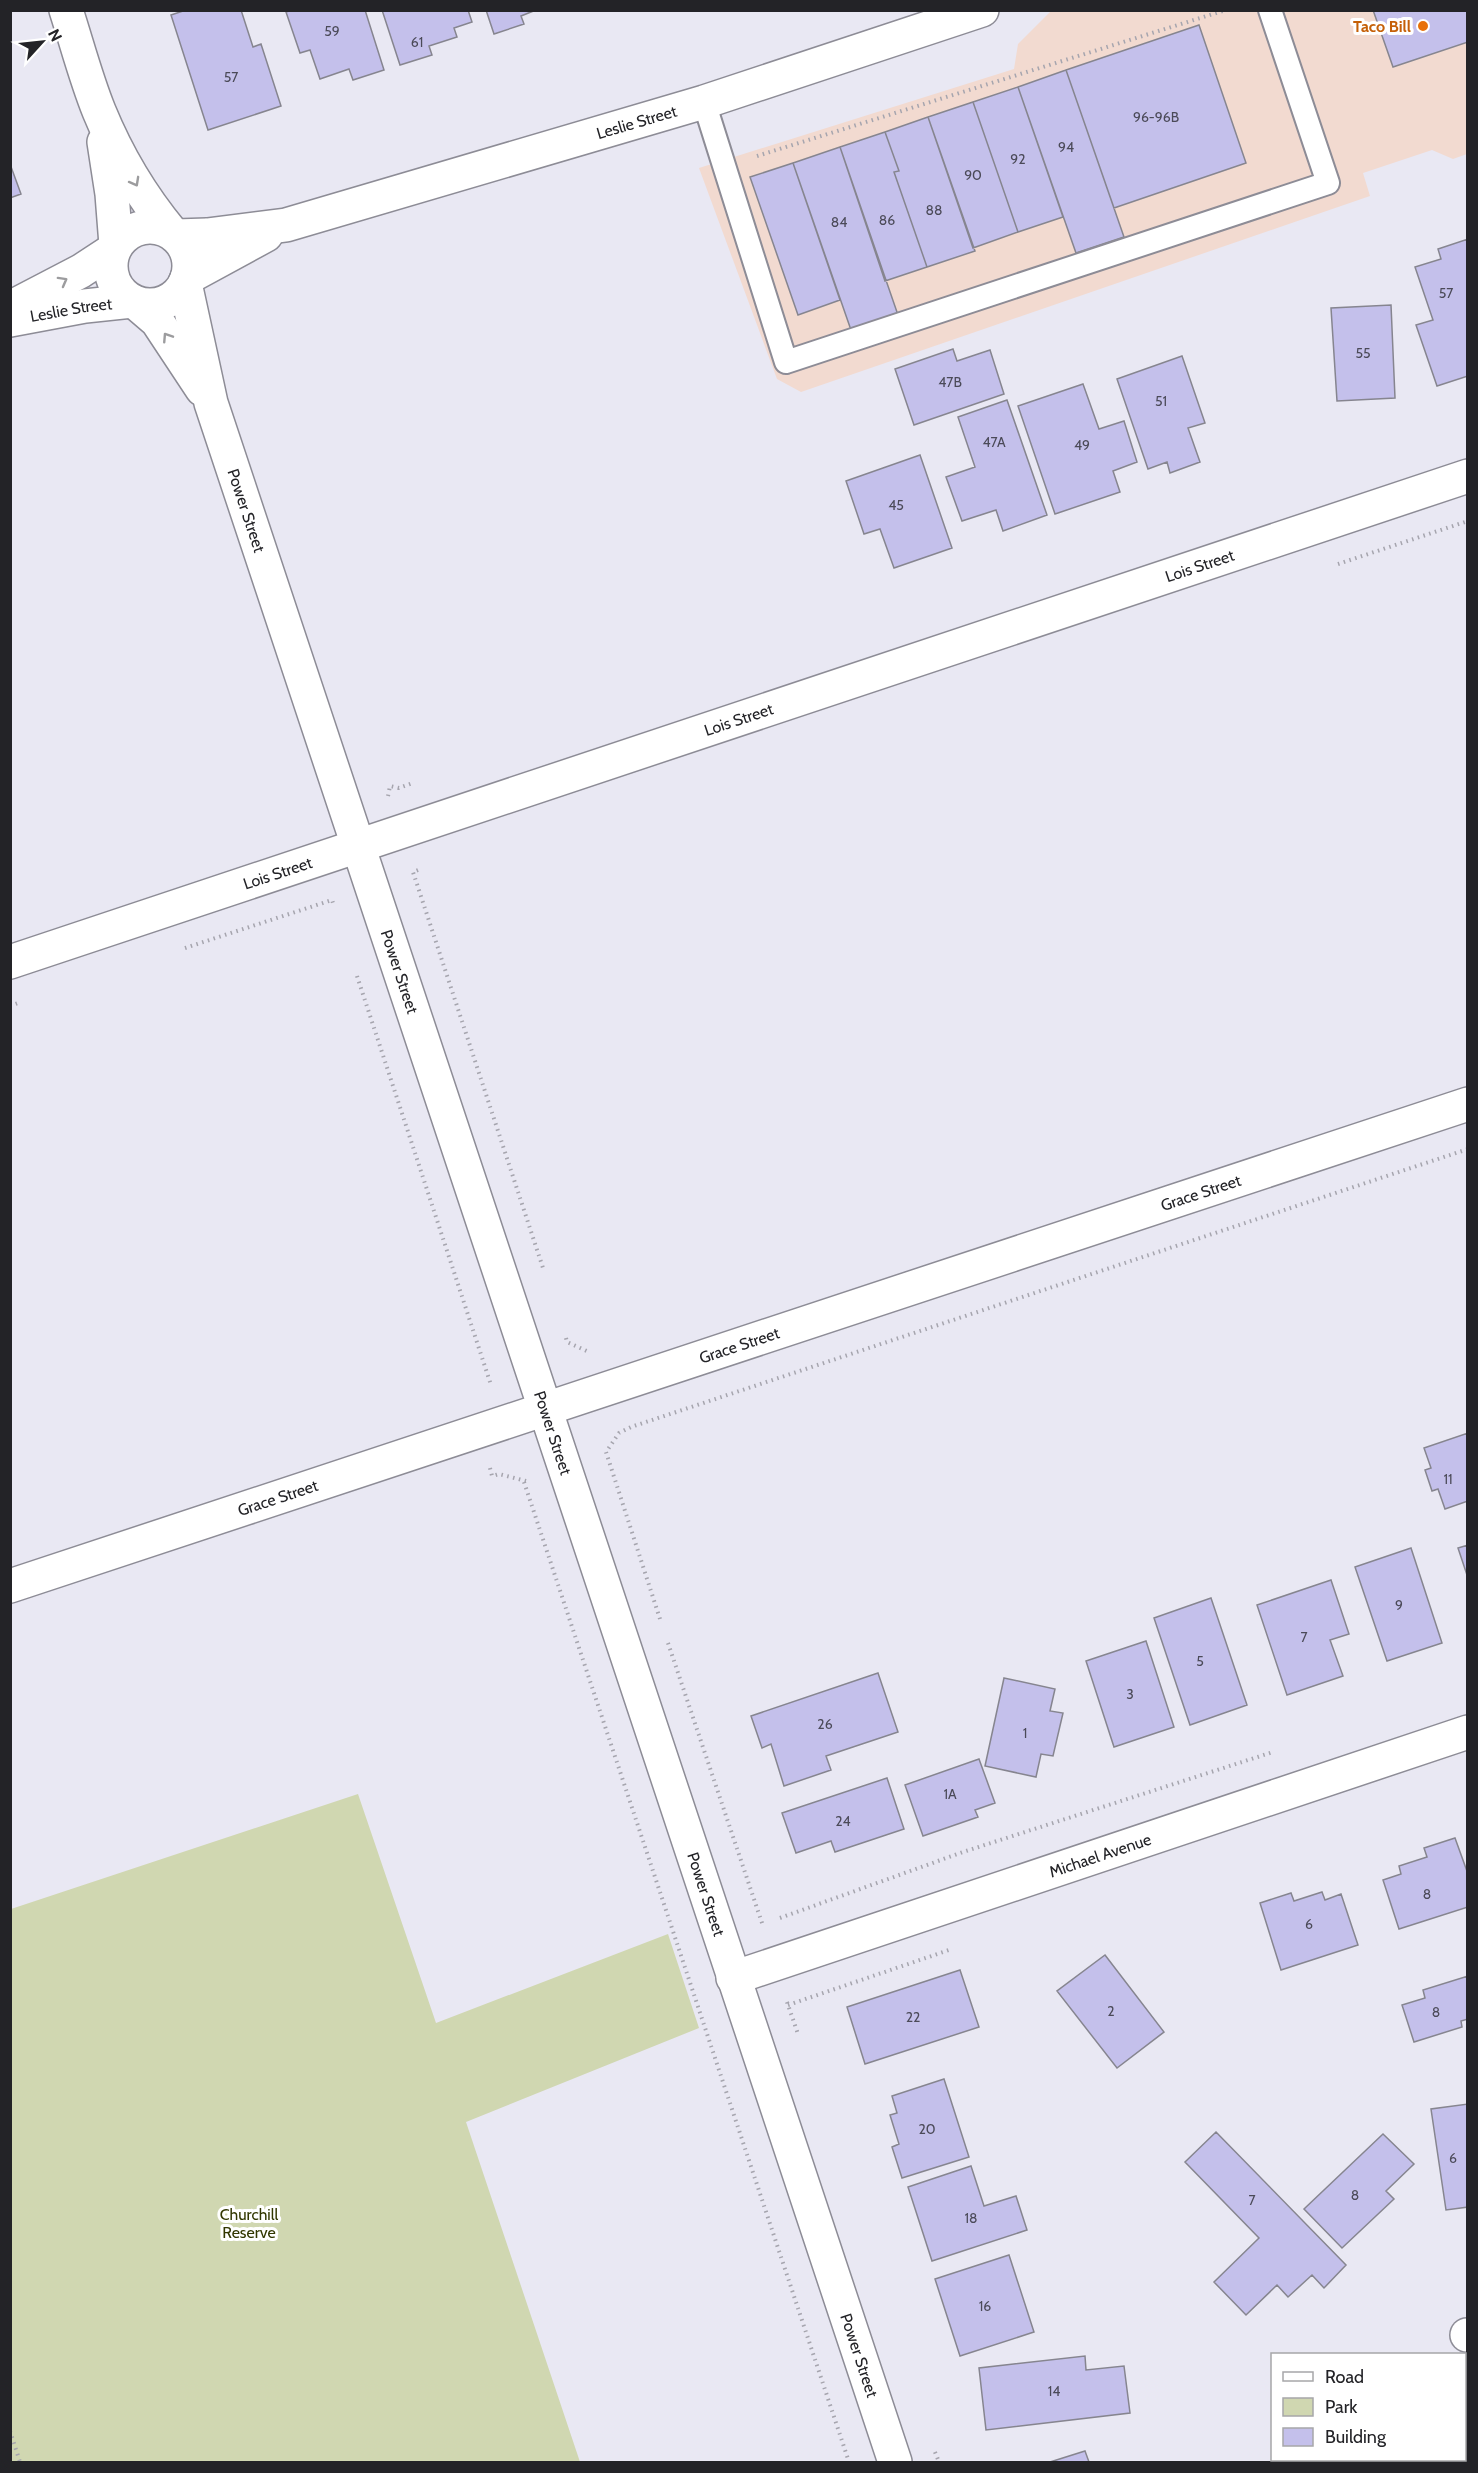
<svg xmlns="http://www.w3.org/2000/svg" width="1478" height="2473" viewBox="0 0 1478 2473" font-family="Cabin,sans-serif">
<rect width="100%" height="100%" fill="#e9e8f3"/>
<path fill="#f2dad0" d="M1051 11H1467V154L1453 159 1432 150 1363 173 1370 196 801 392 777 379 699 168 1014 69 1018 44Z"/>
<path fill="#d0d7b1" d="M358 1794 436 2023 668 1934 699 2028 466 2122 580 2462H11V1909Z"/>
<path fill="#c4c0eb" stroke="#86858f" stroke-width="1.5" d="M186 10H241L253 47 261 44 281 106 208 130 171 15Z
M292 10H365L384 70 353 80 349 69 320 79 310 50 300 53 286 12Z
M382 10H468L472 22 454 28 457 37 429 46 432 55 400 65Z
M486 10H536L521 16 524 24 494 34Z
M1373 10H1468V42L1393 67Z
M1199 25 1246 163 1114 208 1066 70Z
M1066 70 1124 237 1076 253 1018 87Z
M1018 87 1063 217 1018 232 973 102Z
M973 102 1018 232 973 248 928 117Z
M928 117 975 251 927 267 894 172 899 171 885 132Z
M885 132 899 171 894 172 927 267 885 281 840 147Z
M840 147 898 315 851 330 793 163Z
M793 163 840 300 798 315 750 177Z
M10 164 21 194 10 198Z
M1468 239V376L1437 386 1416 325 1433 320 1415 267 1441 259 1438 249Z
M1391 305 1395 398 1337 401 1331 308Z
M953 349 957 361 990 350 1004 394 914 425 895 369Z
M1182 356 1205 423 1188 428 1200 462 1170 473 1167 462 1148 469 1117 379Z
M1083 384 1099 429 1124 421 1137 462 1113 471 1120 492 1055 514 1018 406Z
M1007 400 1047 515 1003 531 996 510 962 521 946 477 975 467 958 417Z
M920 455 952 548 894 568 880 529 864 534 846 481Z
M1468 1433V1501L1445 1509 1438 1489 1432 1491 1425 1470 1431 1468 1424 1448Z
M1468 1545V1578L1458 1548Z
M1411 1548 1442 1643 1387 1661 1355 1567Z
M1331 1580 1349 1634 1330 1640 1343 1676 1287 1695 1257 1605Z
M1211 1598 1247 1705 1190 1725 1154 1618Z
M1146 1641 1174 1727 1114 1747 1086 1661Z
M878 1673 898 1732 826 1756 831 1770 784 1786 771 1744 762 1748 751 1716Z
M1004 1678 1055 1689 1050 1711 1063 1713 1053 1756 1041 1754 1036 1777 985 1766Z
M979 1759 995 1803 975 1810 978 1817 923 1836 905 1785Z
M887 1778 904 1829 835 1852 831 1841 796 1853 782 1813Z
M1455 1838 1468 1874V1907L1399 1929 1383 1880 1401 1874 1399 1866 1427 1857 1424 1848Z
M1322 1892 1325 1900 1341 1894 1358 1945 1281 1970 1260 1903 1291 1893 1294 1901Z
M1105 1955 1164 2032 1117 2068 1057 1991Z
M960 1970 979 2027 865 2064 847 2007Z
M1468 1976V2019L1461 2021 1462 2027 1414 2042 1402 2005 1425 1998 1423 1990Z
M944 2079 969 2157 902 2178 892 2147 899 2144 890 2115 897 2113 892 2096Z
M1468 2104V2207L1446 2210 1431 2109Z
M1216 2132 1346 2265 1324 2288 1312 2275 1288 2297 1277 2285 1246 2315 1214 2282 1259 2238 1185 2162Z
M1383 2134 1414 2164 1386 2191 1394 2199 1342 2248 1304 2209Z
M971 2166 984 2206 1016 2196 1027 2230 932 2261 908 2187Z
M1009 2255 1034 2332 960 2356 935 2279Z
M1085 2356 1086 2370 1124 2366 1130 2413 986 2430 979 2368Z
M1085 2451 1089 2462H1050Z"/>
<g fill="none" stroke-linecap="round" stroke-linejoin="round">
<g stroke="#8d8c96" stroke-width="26">
<path id="lane" d="M704 102 786 362 1328 183 1270 10"/>
</g>
<g stroke="#8d8c96" stroke-width="36">
<g id="street">
<path d="M66 10C77 44 86 79 99 111 117 155 142 197 172 233"/>
<path d="M104 142 112 194 116 245"/>
<circle cx="150" cy="266" r="39"/>
<path id="s1" d="M176 236 207 235 286 225 704 102 982 10"/>
<path d="M187 278 266 235"/>
<path id="s2" d="M185 283 211 403 895 2462"/>
<path d="M136 303 157 321 202 389"/>
<path d="M10 308 81 271 113 250"/>
<path id="s3" d="M10 320 85 306 132 301"/>
<path id="s4" d="M10 962 1468 476"/>
<path id="s5" d="M10 1586 1468 1104"/>
<path id="s6" d="M733 1978 1468 1732"/>
<path d="M1467 2335H1468"/>
</g>
</g>
<path stroke="#a6a5ae" stroke-width="4" stroke-dasharray="1.5 4.5" stroke-linecap="butt" d="M757 156 1226 10
M1338 564 1468 521
M388 796 390 786 399 788 413 783
M418 870 413 872 543 1268
M185 948 332 900 333 903
M357 976 491 1385
M10 1006 21 1002
M566 1338 567 1342 589 1352
M490 1468 492 1476 499 1474 526 1481
M524 1482 849 2462
M660 1619 606 1452 619 1433 631 1427 1468 1149
M668 1643 763 1926
M780 1918 963 1852 1273 1752
M787 2002 798 2034
M788 2005 952 1949
M10 2431 20 2462
M935 2452 939 2462"/>
<use href="#lane" stroke="#fff" stroke-width="22"/>
<use href="#street" stroke="#fff" stroke-width="33"/>
</g>
<defs><path id="oneway-chevron" d="M-2-3.5L2.5 0L-2 3.5" fill="none" stroke-width="1.6" stroke-linecap="round" stroke-linejoin="round" transform="scale(1.5)"/></defs>
<g stroke="#9c9c9e">
<use href="#oneway-chevron" transform="translate(135 182) rotate(61)"/>
<use href="#oneway-chevron" transform="translate(63 281) rotate(-29)"/>
<use href="#oneway-chevron" transform="translate(167 337) rotate(-123)"/>
</g>
<circle fill="#e8710a" stroke="#fff" stroke-width="2" cx="1423" cy="26" r="6"/>
<g text-anchor="middle" dominant-baseline="central" stroke-width="6" stroke-linejoin="round" paint-order="stroke">
<g font-size="14" fill="#4b4a58">
<text x="332" y="31">59</text>
<text x="417" y="42">61</text>
<text x="231" y="77">57</text>
<text x="1156" y="117">96-96B</text>
<text x="1066" y="147">94</text>
<text x="1018" y="159">92</text>
<text x="973" y="175">90</text>
<text x="934" y="210">88</text>
<text x="887" y="220">86</text>
<text x="839" y="222">84</text>
<text x="1446" y="293">57</text>
<text x="1363" y="353">55</text>
<text x="950" y="382">47B</text>
<text x="1161" y="401">51</text>
<text x="994" y="442">47A</text>
<text x="1082" y="445">49</text>
<text x="896" y="505">45</text>
<text x="1448" y="1479">11</text>
<text x="1399" y="1605">9</text>
<text x="1304" y="1637">7</text>
<text x="1200" y="1661">5</text>
<text x="1130" y="1694">3</text>
<text x="825" y="1724">26</text>
<text x="1025" y="1733">1</text>
<text x="950" y="1794">1A</text>
<text x="843" y="1821">24</text>
<text x="1427" y="1894">8</text>
<text x="1309" y="1924">6</text>
<text x="1111" y="2011">2</text>
<text x="1436" y="2012">8</text>
<text x="913" y="2017">22</text>
<text x="927" y="2129">20</text>
<text x="1453" y="2158">6</text>
<text x="1355" y="2195">8</text>
<text x="1252" y="2200">7</text>
<text x="971" y="2218">18</text>
<text x="985" y="2306">16</text>
<text x="1054" y="2391">14</text>
</g>
<g font-size="16" font-weight="bold" fill="#c56008" stroke="#fff" text-anchor="end">
<text x="1411" y="26">Taco Bill</text>
</g>
<g font-size="16" fill="#232327" stroke="#fff">
<text stroke="none"><textPath href="#s1" startOffset="476">Leslie Street</textPath></text>
<text stroke="none"><textPath href="#s3" startOffset="62">Leslie Street</textPath></text>
<text stroke="none"><textPath href="#s2" startOffset="236">Power Street</textPath></text>
<text stroke="none"><textPath href="#s4" startOffset="1254">Lois Street</textPath></text>
<text stroke="none"><textPath href="#s4" startOffset="768">Lois Street</textPath></text>
<text stroke="none"><textPath href="#s4" startOffset="282">Lois Street</textPath></text>
<text stroke="none"><textPath href="#s2" startOffset="722">Power Street</textPath></text>
<text stroke="none"><textPath href="#s5" startOffset="1254">Grace Street</textPath></text>
<text stroke="none"><textPath href="#s5" startOffset="768">Grace Street</textPath></text>
<text stroke="none"><textPath href="#s2" startOffset="1208">Power Street</textPath></text>
<text stroke="none"><textPath href="#s5" startOffset="282">Grace Street</textPath></text>
<text stroke="none"><textPath href="#s6" startOffset="387">Michael Avenue</textPath></text>
<text stroke="none"><textPath href="#s2" startOffset="1694">Power Street</textPath></text>
<text stroke="none"><textPath href="#s2" startOffset="2180">Power Street</textPath></text>
</g>
<g font-size="16" fill="#323701" stroke="#fff">
<text x="249" y="2214">Churchill<tspan x="249" dy="18">Reserve</tspan></text>
</g>
</g>
<rect width="1478" height="2473" fill="none" stroke="#232327" stroke-width="24"/>
<rect x="1271" y="2353" width="195" height="108" fill="#ffffff" stroke="#a7a7a9" stroke-width="1.5"/>
<rect x="1283" y="2372" width="30" height="9" fill="#ffffff" stroke="#a7a7a9" stroke-width="1.5"/>
<text x="1325" y="2383" font-size="18" fill="#232327">Road</text>
<rect x="1283" y="2398" width="30" height="18" fill="#d0d7b1" stroke="#a7a7a9" stroke-width="1.5"/>
<text x="1325" y="2413" font-size="18" fill="#232327">Park</text>
<rect x="1283" y="2428" width="30" height="18" fill="#c4c0eb" stroke="#a7a7a9" stroke-width="1.5"/>
<text x="1325" y="2443" font-size="18" fill="#232327">Building</text>
<g transform="translate(42 42) rotate(63)" stroke="#ffffff" stroke-width="4.5" paint-order="stroke">
<path d="M0-4.5L10 22L0 15L-10 22Z" fill="#232327"/>
<text y="-9" font-size="16" font-weight="bold" text-anchor="middle" fill="#232327">N</text>
</g>
</svg>
